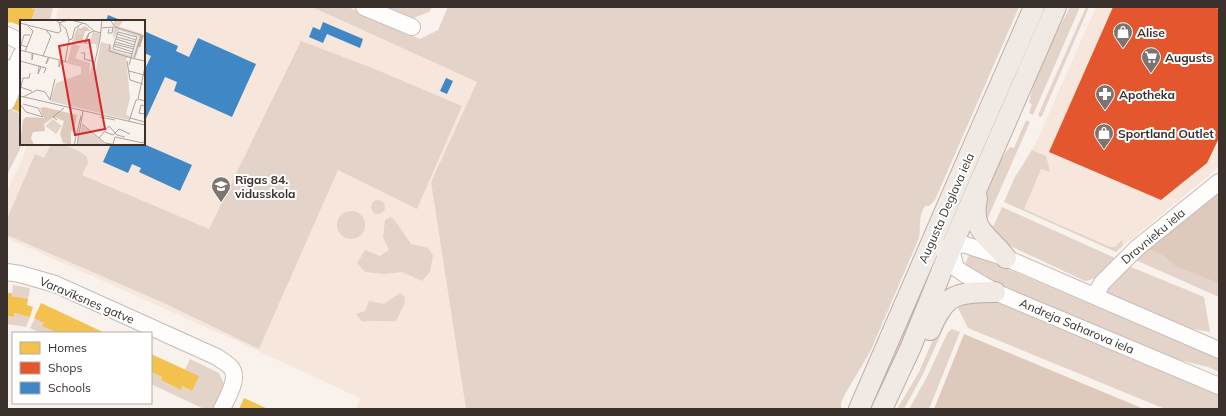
<svg xmlns="http://www.w3.org/2000/svg" width="1226" height="416" viewBox="0 0 1226 416" font-family="Mulish,sans-serif">
<rect width="100%" height="100%" fill="#f9f1ec"/>
<path fill="#f7e6db" d="M58 7H312L477 82 431 182 466 409H356L360 398 228 337 7 238V191L23 157 27 144H144V21H55Z
M1096 7H1219V167L1116 252 1004 202 1015 177 1035 145Z"/>
<path fill="#e3d3c9" d="M28 7H53L50 21H31L35 11Z
M312 7H348L420 39 438 30 448 7H1019L935 200 929 206H925C918 216 921 227 919 238L870 352 845 394 841 403V409H466L431 182 477 82Z
M387 7H432L429 12 413 18Z
M1070 7H1080L1033 115 1029 113 1032 104 1029 103 1036 72Z
M1086 7H1089L1042 116 1040 117 1038 115Z
M301 41 370 67 462 106 417 209 338 170 259 349 164 303 7 235V219L35 154 44 158 51 144C63 144 77 148 87 157L88 163 82 175 209 229Z
M7 108 21 114 22 144 19 151 7 175Z
M1026 120 1030 122 986 222 981 200 996 165 1010 147 1014 148Z
M1032 150 1046 156 1050 172 1041 169 1024 209 1110 247H1115L1122 240 1123 245 1116 252 1004 202 1015 177Z
M1219 189V297L1131 258Z
M371 207a7 7 0 1 1 14 0a7 7 0 1 1-14 0Z
M1002 207 1115 258C1107 267 1099 280 1085 281L1006 244 985 229 994 225Z
M337 225a14 14 0 1 1 28 0a14 14 0 1 1-28 0Z
M391 217 396 222 411 244 428 248 433 255 430 272 422 281 402 272 385 274 365 272 357 263 365 250 380 256 389 250 383 237 385 220Z
M970 253 1219 359V372L1208 367 1172 358 975 276 963 268Z
M931 264H934L936 266 875 409H865Z
M1126 265 1204 297 1210 332 1187 328 1109 296 1106 292V288Z
M13 285 30 288 28 299 12 296Z
M400 293 405 297 404 305 396 321C384 322 374 320 362 322L356 314 365 311 369 301 384 304Z
M995 300 1219 394V409H1165L968 328 956 304Z
M952 310V313L945 325 923 374 904 409H897L919 372 939 326Z
M14 313 30 317 26 327 7 324V316L14 317Z
M35 318 44 323 43 326 58 333H40L30 328Z
M952 329 960 332 929 409H909L926 379 948 332Z
M190 359 219 373 225 386 214 409H204L151 384V372L162 377 161 380 180 389 182 386 192 391 185 370Z"/>
<path fill="#dec9bd" d="M1219 190V283L1176 266 1164 256 1146 248Z
M964 334 1144 409H934Z"/>
<path fill="#f2c14e" d="M7 7H28L35 10 31 21H21V26L11 22 10 23 7 22Z
M15 96 21 99V113L10 108Z
M7 293H12V296L28 299 27 305 33 307 30 317 14 313V317L7 316Z
M41 303 105 333 64 332 58 333 42 326 44 323 34 318Z
M151 354 199 376 192 391 182 386 181 390 161 380 162 377 151 372Z
M244 398 268 409H239Z"/>
<path fill="#e4572e" d="M1113 7H1216L1219 10V138L1207 163 1161 200 1049 152Z"/>
<path fill="#3f88c5" d="M108 15 123 21H106Z
M323 22 363 39 360 48 327 34 323 43 309 37 313 27 320 30Z
M144 31 178 46 176 51 189 57 198 38 256 64 232 117 174 91 177 82 165 77 144 123V71L151 56 144 53Z
M446 78 453 81 447 94 440 91Z
M111 144H144L192 165 180 191 139 172 141 168 132 164 128 173 103 162Z"/>
<g fill="none" stroke-linecap="round" stroke-linejoin="round">
<g stroke="#c4bcb7" stroke-width="18">
<path id="minor" d="M364 7 412 27
M7 35 21 42
M7 68 14 71 21 55
M7 102 16 80 14 71
M950 245 956 268 963 273 995 292 1219 386
M943 250 963 244 1006 258 1219 350
M7 272 20 274 55 284 217 357C222 361 229 364 232 369 239 380 226 399 222 409
M1095 296 1102 283 1137 248 1219 182"/>
</g>
<g stroke="#beafa5" stroke-width="22">
<path id="major" d="M977 198C970 232 989 235 1006 258
M930 330C946 292 957 293 995 292
M859 409C916 275 976 141 1034 7
M882 409 910 349 951 248 1056 7"/>
</g>
<use href="#minor" stroke="#fefdfc" stroke-width="16"/>
<use href="#major" stroke="#f0e9e4" stroke-width="20"/>
</g>
<defs>
<g id="shop-pin" transform="scale(1)"><path d="M0 17L-7.5 6A9.5 9.5 0 1 1 7.5 6Z" fill="#7d746f" stroke="#fff"/><path d="M-5-2.5h2.3a2.7 3.5 0 0 1 5.4 0H5L5.5 6h-11ZM-1.5-2.5h3a1.5 2.3 0 0 0-3 0Z" fill="#fff"/></g>
<g id="supermarket-pin" transform="scale(1)"><path d="M0 17L-7.5 6A9.5 9.5 0 1 1 7.5 6Z" fill="#7d746f" stroke="#fff"/><path d="M-6-5.5h2.5l.6 2H6L4.5 2H-2.5L-4.4-4H-6ZM-1.5 3.2a1.3 1.3 0 1 0 .1 0ZM3 3.2a1.3 1.3 0 1 0 .1 0Z" fill="#fff"/></g>
<g id="pharmacy-pin" transform="scale(1)"><path d="M0 17L-7.5 6A9.5 9.5 0 1 1 7.5 6Z" fill="#7d746f" stroke="#fff"/><path d="M-2-6h4v4h4v4h-4v4h-4v-4h-4v-4h4Z" fill="#fff"/></g>
<g id="school-pin" transform="scale(1)"><path d="M0 17L-7.5 6A9.5 9.5 0 1 1 7.5 6Z" fill="#7d746f" stroke="#fff"/><path d="M0-5L7-2L0 1L-7-2ZM-4 1L0 2.5L4 1V4Q0 6-4 4Z" fill="#fff"/></g>
</defs>
<g fill-rule="evenodd">
<use href="#shop-pin" x="1123" y="32"/>
<use href="#supermarket-pin" x="1151" y="57"/>
<use href="#pharmacy-pin" x="1105" y="94"/>
<use href="#shop-pin" x="1104" y="133"/>
<use href="#school-pin" x="221" y="186"/>
</g>
<g text-anchor="middle" dominant-baseline="central" stroke-width="4" stroke-linejoin="round" paint-order="stroke">
<g font-size="12" font-weight="bold" fill="#3a312c" stroke="#fff" text-anchor="start">
<text x="1137" y="32">Alise</text>
<text x="1165" y="57">Augusts</text>
<text x="1119" y="94">Apotheka</text>
<text x="1118" y="133">Sportland Outlet</text>
<text x="235" y="179">Rīgas 84.<tspan x="235" dy="14">vidusskola</tspan></text>
</g>
<g font-size="12" fill="#3a312c" stroke="#fff">
<text transform="translate(946 208) rotate(-66)">Augusta Deglava iela</text>
<text transform="translate(1153 236) rotate(-40)">Dravnieku iela</text>
<text transform="translate(87 300) rotate(23)">Varavīksnes gatve</text>
<text transform="translate(1077 326) rotate(23)">Andreja Saharova iela</text>
</g>
</g>
<g transform="translate(20 20)">
<rect width="125" height="125" fill="#f9f1ec"/>
<path d="M94 0 103 1 99 7 123 14 116 37 106 38 110 78 106 94 110 97 109 100 30 81 36 63 61 54V47L47 43 52 23 60 26 55 38 70 43 69 56 73 42 72 51 75 53 81 22 89 24V31L91 24 92 30 113 36 119 17 99 10 93 19ZM58 6 64 13 62 23H69L73 12 81 14 76 30V24H62L52 21ZM33 99 42 106 36 114 25 106ZM62 105 85 124 84 125H57Z" fill="#e3d3c9"/>
<path d="M65 6 71 11H65L62 21 57 23 55 20 57 10 58 15H62L63 11 58 10ZM24 87 57 95 54 111H51V125L43 123 40 114 44 101 34 97 24 104 25 111 13 112 11 118 14 125 0 124 3 100 6 97 24 98 20 88Z" fill="#dec9bd"/>
<path fill="none" stroke="#c4ac9e" stroke-width="2" d="M119 27 123 15"/>
<path fill="none" stroke="#ada49f" stroke-width="1" d="M36 0 46 9 49 20 45 42M51 0 66 4 74 11 81 13M90 0 95 7 121 15 114 39M0 3 38 13 41 11 39 3 48 0M82 8 93 7 92 13H88L89 9M69 13 64 22 66 23 69 13 74 11M97 14 116 20M96 17 116 22M96 19 115 25M49 20 52 19 55 8 63 3M95 22 114 27M90 24 89 31 111 38 112 34M94 24 98 12 117 17 116 20 112 34 93 29 94 24 114 29M94 26 113 32M7 27 1 25 4 15H10M0 30 47 42M5 32 13 11 8 6M12 33V40L13 34M61 33H65L64 39 75 42M23 36 31 16 26 10M28 38 26 44 29 38M0 41 26 48 24 53M39 41V47L41 41M107 41 110 60 123 64M109 45 111 38 125 41M19 46 18 54 21 47M125 47 118 79 125 81M109 51 124 55M75 52 73 50 80 19 82 0M0 67 12 71M0 71 3 58H9L10 53M0 76 125 105M3 77 17 70 25 72 30 80M30 80 35 59M0 84 6 92 23 97 18 88 3 84M125 86 121 85 119 93 125 94M80 97 95 100M110 98 125 102M37 100 33 97 44 88M109 101 116 80H118M62 104 85 123 97 125M85 112 93 115 99 109 110 114M79 118 89 106 97 115 105 117M93 124 95 117 123 123 125 120M54 125 61 96M57 125 63 91"/>
<path fill="#d62828" fill-opacity="0.15" stroke="#d62828" stroke-width="2" d="M69 20 85 109 55 115 39 26Z"/>
<rect width="125" height="125" fill="none" stroke="#3a312c" stroke-width="2"/>
</g>
<rect width="1226" height="416" fill="none" stroke="#3a312c" stroke-width="16"/>
<rect x="12" y="332" width="140" height="72" fill="#ffffff" stroke="#b0adab"/>
<rect x="20" y="342" width="20" height="12" fill="#f2c14e" stroke="#b0adab"/>
<text x="48" y="352" font-size="12" fill="#3a312c">Homes</text>
<rect x="20" y="362" width="20" height="12" fill="#e4572e" stroke="#b0adab"/>
<text x="48" y="372" font-size="12" fill="#3a312c">Shops</text>
<rect x="20" y="382" width="20" height="12" fill="#3f88c5" stroke="#b0adab"/>
<text x="48" y="392" font-size="12" fill="#3a312c">Schools</text>
</svg>
